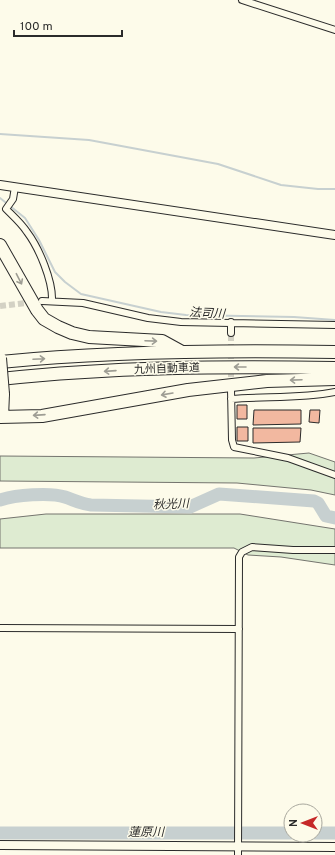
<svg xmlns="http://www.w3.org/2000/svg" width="335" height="855" viewBox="0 0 335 855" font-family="Overpass,'Noto Sans JP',sans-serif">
<rect width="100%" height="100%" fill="#fdfbea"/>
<path fill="#deebd1" stroke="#74746e" d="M309 453 335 462V495L311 490 237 483 0 481V456L254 458Z
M46 514H240L335 529V565L281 557 248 555 234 548H0V519Z"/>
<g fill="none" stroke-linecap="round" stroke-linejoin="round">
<path stroke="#c7d0d0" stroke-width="2" d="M0 134 89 140 218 164 281 185 318 189H335
M0 198 25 218 39 240 55 272 65 282 81 294 161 312 186 315 294 317 335 320"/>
<path stroke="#c7d0d0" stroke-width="13" d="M0 500C15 495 50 492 65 497 74 500 81 504 91 505L190 507 219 494 314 501 318 503 326 516 335 518
M0 833H291
M315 833H335"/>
</g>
<path fill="#f2b8a0" stroke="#2b2b2b" d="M237 405H247V419H237Z
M254 410H301V424L253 425Z
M310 410H320L319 423 309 422Z
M237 427H248V441H237Z
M253 428H301L300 442 253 443Z"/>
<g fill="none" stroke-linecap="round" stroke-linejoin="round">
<path stroke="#d3d1c4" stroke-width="6" stroke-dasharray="6 3" stroke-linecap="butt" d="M0 306 34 302
M231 386V333"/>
<g stroke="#2b2b2b" stroke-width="8">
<path id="minor" d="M242 0 335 30
M15 187 13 199 6 209C13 216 21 223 27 232 39 248 53 281 52 301
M42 301 83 303 148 318 181 322 335 325
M231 322V333
M231 390 232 440 234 447 288 458 335 475
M231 399C265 396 301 399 335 392
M0 628 239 629
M238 855 239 557 242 552 252 547 293 550H335"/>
</g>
<g stroke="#2b2b2b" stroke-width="10">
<path id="tertiary" d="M0 185 335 235
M0 845 335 847"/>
</g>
<g stroke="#2b2b2b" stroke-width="14">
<path id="motorway" d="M0 245 37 310 44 319 58 327 72 333 89 337 162 341 182 352
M0 362C111 351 224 350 335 352
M0 379C111 367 223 366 335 368
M0 417 42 416 188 390 267 381 335 379
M2 417 3 394"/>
</g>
<use href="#minor" stroke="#fdfbea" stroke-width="6"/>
<use href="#tertiary" stroke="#fdfbea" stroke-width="8"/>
<use href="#motorway" stroke="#fdfbea" stroke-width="12"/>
<g stroke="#2b2b2b" stroke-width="14" stroke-linecap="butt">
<path id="motorway-bridge" d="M0 358 3 394"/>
</g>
<use href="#motorway-bridge" stroke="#fdfbea" stroke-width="12"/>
</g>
<defs><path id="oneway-shaft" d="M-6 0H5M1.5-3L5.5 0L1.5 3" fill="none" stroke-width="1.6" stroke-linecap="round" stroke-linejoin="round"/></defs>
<g stroke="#9e9d94">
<use href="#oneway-shaft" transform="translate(19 279) rotate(63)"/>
<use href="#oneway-shaft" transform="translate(151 341) rotate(2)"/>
<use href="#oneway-shaft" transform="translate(39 359) rotate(-3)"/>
<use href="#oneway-shaft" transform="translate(240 367) rotate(180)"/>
<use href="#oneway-shaft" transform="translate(110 371) rotate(176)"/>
<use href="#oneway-shaft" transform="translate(296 380) rotate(178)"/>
<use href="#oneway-shaft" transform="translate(167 394) rotate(170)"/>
<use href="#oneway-shaft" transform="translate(39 415) rotate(176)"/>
</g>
<g text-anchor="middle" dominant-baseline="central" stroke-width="3" stroke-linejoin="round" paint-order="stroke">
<g font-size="11" fill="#2b2b2b" stroke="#fdfbea">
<text transform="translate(167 369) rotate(-2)">九州自動車道</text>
</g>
<g font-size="12" font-style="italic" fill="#2b2b2b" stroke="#fdfbea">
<text transform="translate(207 314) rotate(3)">法司川</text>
<text transform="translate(171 505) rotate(-2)">秋光川</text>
<text x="146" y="833">蓮原川</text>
</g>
</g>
<g transform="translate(303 823) rotate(270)"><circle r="19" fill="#fdfbea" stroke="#a9a89e"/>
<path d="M0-3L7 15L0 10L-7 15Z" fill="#c62828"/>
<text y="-6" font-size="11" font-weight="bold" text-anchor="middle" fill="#2b2b2b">N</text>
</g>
<path d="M14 30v6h108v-6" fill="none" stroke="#2b2b2b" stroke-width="2"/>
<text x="20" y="30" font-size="12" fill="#2b2b2b" stroke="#fdfbea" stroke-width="3" paint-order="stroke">100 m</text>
</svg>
